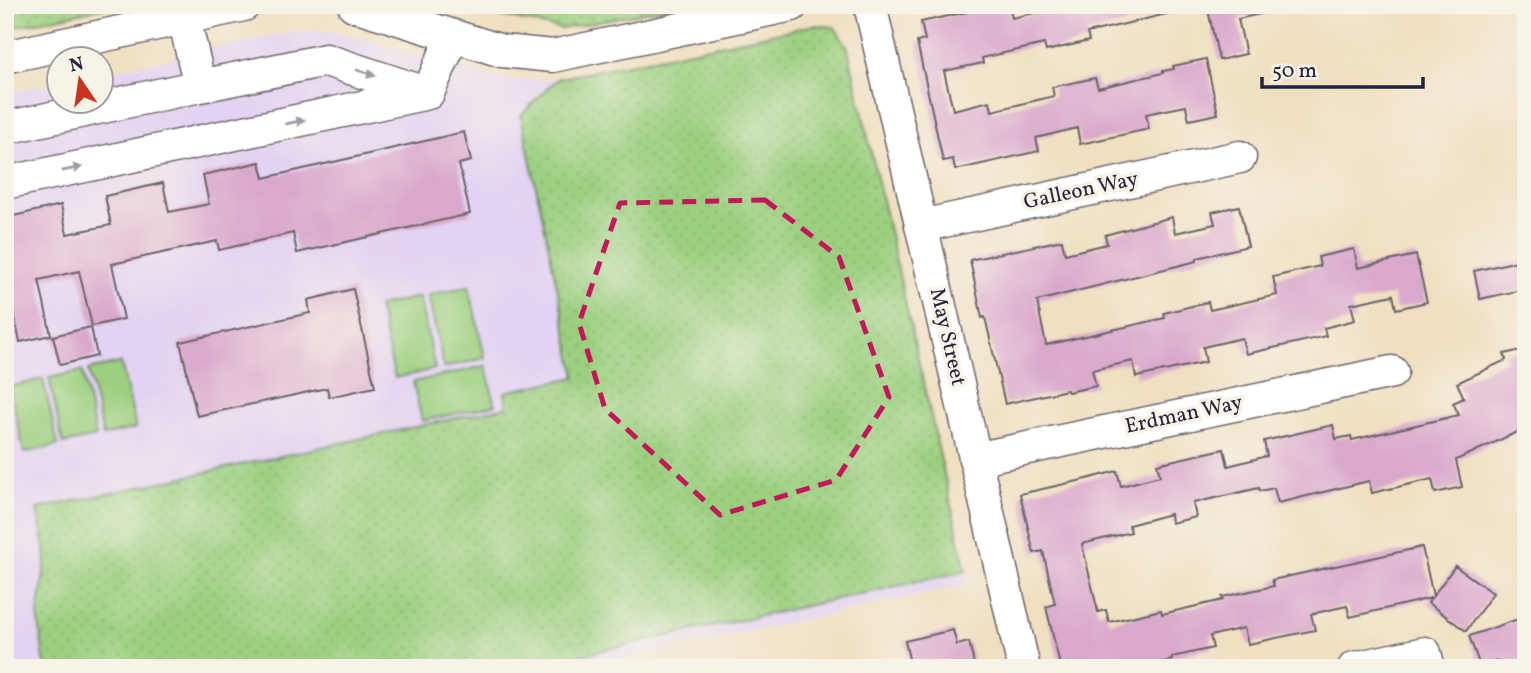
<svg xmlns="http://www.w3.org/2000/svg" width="1531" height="673" viewBox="0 0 1531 673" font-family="Vollkorn,serif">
<defs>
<pattern id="grass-dots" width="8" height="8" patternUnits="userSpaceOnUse" patternTransform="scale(1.75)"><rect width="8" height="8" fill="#9cd080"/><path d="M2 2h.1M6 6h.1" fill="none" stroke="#86b270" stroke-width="1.8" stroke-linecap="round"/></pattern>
</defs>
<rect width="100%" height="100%" fill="#f7f3e8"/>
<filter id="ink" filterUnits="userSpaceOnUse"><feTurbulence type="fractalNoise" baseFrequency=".0143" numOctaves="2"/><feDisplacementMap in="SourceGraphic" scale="14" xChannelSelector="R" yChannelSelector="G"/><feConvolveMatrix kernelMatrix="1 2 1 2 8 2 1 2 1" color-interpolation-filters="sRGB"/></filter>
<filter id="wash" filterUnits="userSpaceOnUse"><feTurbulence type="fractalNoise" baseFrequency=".00686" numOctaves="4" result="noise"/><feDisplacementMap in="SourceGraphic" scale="28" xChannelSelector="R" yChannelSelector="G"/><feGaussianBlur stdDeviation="1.57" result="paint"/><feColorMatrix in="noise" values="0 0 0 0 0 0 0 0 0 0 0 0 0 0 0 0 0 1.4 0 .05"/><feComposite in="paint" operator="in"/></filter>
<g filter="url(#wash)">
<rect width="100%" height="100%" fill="#f0dfc0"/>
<path fill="#e3d3f2" d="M814 25 834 27 847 45 969 584 582 668H5V93L59 82 60 102H102V73L292 32 326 31 364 39 469 72 506 80H529L557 79 584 74Z"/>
<path fill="url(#grass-dots)" stroke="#5f795e" stroke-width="2" d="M5 5H117L5 29Z
M449 5H679L561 29Z
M814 25 834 27 847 45 966 571 521 668H47L44 660 38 614 46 560 44 543 37 509 507 407 505 392 576 377 521 115 557 79Z"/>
<path fill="#9cd080" stroke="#5f795e" stroke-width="2" d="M469 286 485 358 444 368 428 295Z
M419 297 435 369 395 378 378 306Z
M121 363 136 428 103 436 88 370Z
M486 366 495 405 422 421 413 382Z
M82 371 96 437 63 444 49 378Z
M43 379 58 445 24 453 10 387Z"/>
<g id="blocks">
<path fill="#daa8cc" d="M999 5H1009L1012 18 1051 9 1050 5H1175V12L1087 33 1089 41 1046 51 1044 44 982 58 983 63 944 71 953 110 990 101 992 111 1054 96 1052 87 1095 78 1098 88 1163 73V71L1174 69 1173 66 1206 59 1218 114 1189 120 1186 106 1146 114 1149 129 1080 144 1077 128 1036 138 1039 151 955 170 953 159 943 161 917 42 925 40 921 22Z
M1207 5H1268L1269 12 1238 19 1246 54 1219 60Z
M464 132 471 161 459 164 470 214 297 253 293 233 219 250 217 241 112 264 124 319 92 326 79 271 39 280 51 335 20 342 8 287H5V248L10 246 5 218 61 205 67 234 111 225 105 196 163 183 169 212 209 204 203 175 260 162 264 178Z
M1239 206 1248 246 1197 258V261L1037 301 1046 345 1165 318 1164 313 1208 302 1210 310 1277 295 1273 277 1320 266 1318 257 1354 249 1358 268 1416 255 1427 302 1396 309 1393 295 1351 304 1355 320 1324 328 1326 336 1246 354 1242 338 1203 347 1206 362 1136 377 1133 361 1092 370 1096 386 1068 392 1067 390 1005 404 985 317 982 318 970 260 1062 240 1065 254 1107 244 1105 235 1172 217 1175 233 1215 224 1212 212Z
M1526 259V289L1480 299 1474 271Z
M353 289 375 387 329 397 327 388 197 416 180 342 310 313 308 300Z
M91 327 97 356 60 365 53 336Z
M1526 349V428L1456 460 1462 487 1435 493 1432 479 1372 493 1369 481 1278 503 1274 488 1260 491 1259 488 1193 503 1196 517 1171 523 1170 514 1129 525 1131 532 1082 544 1098 612 1106 610 1109 622 1161 610 1162 614 1223 600 1222 597 1274 586 1272 580 1422 547 1433 596 1455 566 1493 593 1466 631 1428 603 1431 598 1350 617 1347 606 1311 614 1315 630 1248 644 1244 628 1210 636 1213 648 1172 657V660L1140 668H1070L1069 663 1060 665 1046 607 1055 604 1043 551 1034 553 1020 494 1087 479 1117 471 1121 486 1160 476 1157 464 1224 449 1228 466 1267 456 1264 441 1333 425 1336 439 1351 436 1352 440 1459 415 1453 403 1464 398 1457 383 1506 360 1504 354Z
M1518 619 1526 642V665L1517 668H1500L1497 661 1480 666 1469 636Z
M953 630 957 645 969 642 975 668H911L905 641Z"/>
</g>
</g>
<g filter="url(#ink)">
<use href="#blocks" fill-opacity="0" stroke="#6a646a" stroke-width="2"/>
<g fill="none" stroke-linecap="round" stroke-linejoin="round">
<g stroke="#6a646a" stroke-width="35">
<path id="minor" d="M354 5 502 51 553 56 792 5
M870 5 1024 668
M184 18 200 86 326 60 426 93
M5 57 244 5
M5 128 200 86
M5 183 428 93 453 36
M921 226 1240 157
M975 459 1392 372
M1354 668 1425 653 1429 668"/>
</g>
<use href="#minor" stroke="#fff" stroke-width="32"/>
</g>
<defs><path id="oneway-solid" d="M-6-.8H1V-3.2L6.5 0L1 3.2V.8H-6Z" transform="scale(1.75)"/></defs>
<g fill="#9c9ca7">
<use href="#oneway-solid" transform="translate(366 73) rotate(18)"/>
<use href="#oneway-solid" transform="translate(295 122) rotate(-12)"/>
<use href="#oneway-solid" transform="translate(72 169) rotate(-12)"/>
</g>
</g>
<path fill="none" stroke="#c2185b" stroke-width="5" stroke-dasharray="14 9" stroke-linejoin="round" d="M765 200 839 257 889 397 836 480 720 515 605 409 579 323 620 203Z"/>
<g text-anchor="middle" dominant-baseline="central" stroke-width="7" stroke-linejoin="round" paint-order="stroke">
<g font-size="21" fill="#22223b" stroke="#f7f3e8">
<text transform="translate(1081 191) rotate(-12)">Galleon Way</text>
<text transform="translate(947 337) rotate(77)">May Street</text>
<text transform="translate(1184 415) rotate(-12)">Erdman Way</text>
</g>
</g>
<rect width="1531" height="673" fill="none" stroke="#f7f3e8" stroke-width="28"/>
<g transform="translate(80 80) rotate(347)"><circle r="33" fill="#f7f3e8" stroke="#a29fa3" stroke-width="2"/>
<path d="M0-5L12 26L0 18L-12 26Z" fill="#c8321e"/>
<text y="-10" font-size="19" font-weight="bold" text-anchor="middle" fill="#22223b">N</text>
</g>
<path d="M1262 77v10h161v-10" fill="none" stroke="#22223b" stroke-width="3.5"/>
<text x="1272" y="77" font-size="21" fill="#22223b" stroke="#f7f3e8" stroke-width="5" paint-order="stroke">50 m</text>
</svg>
